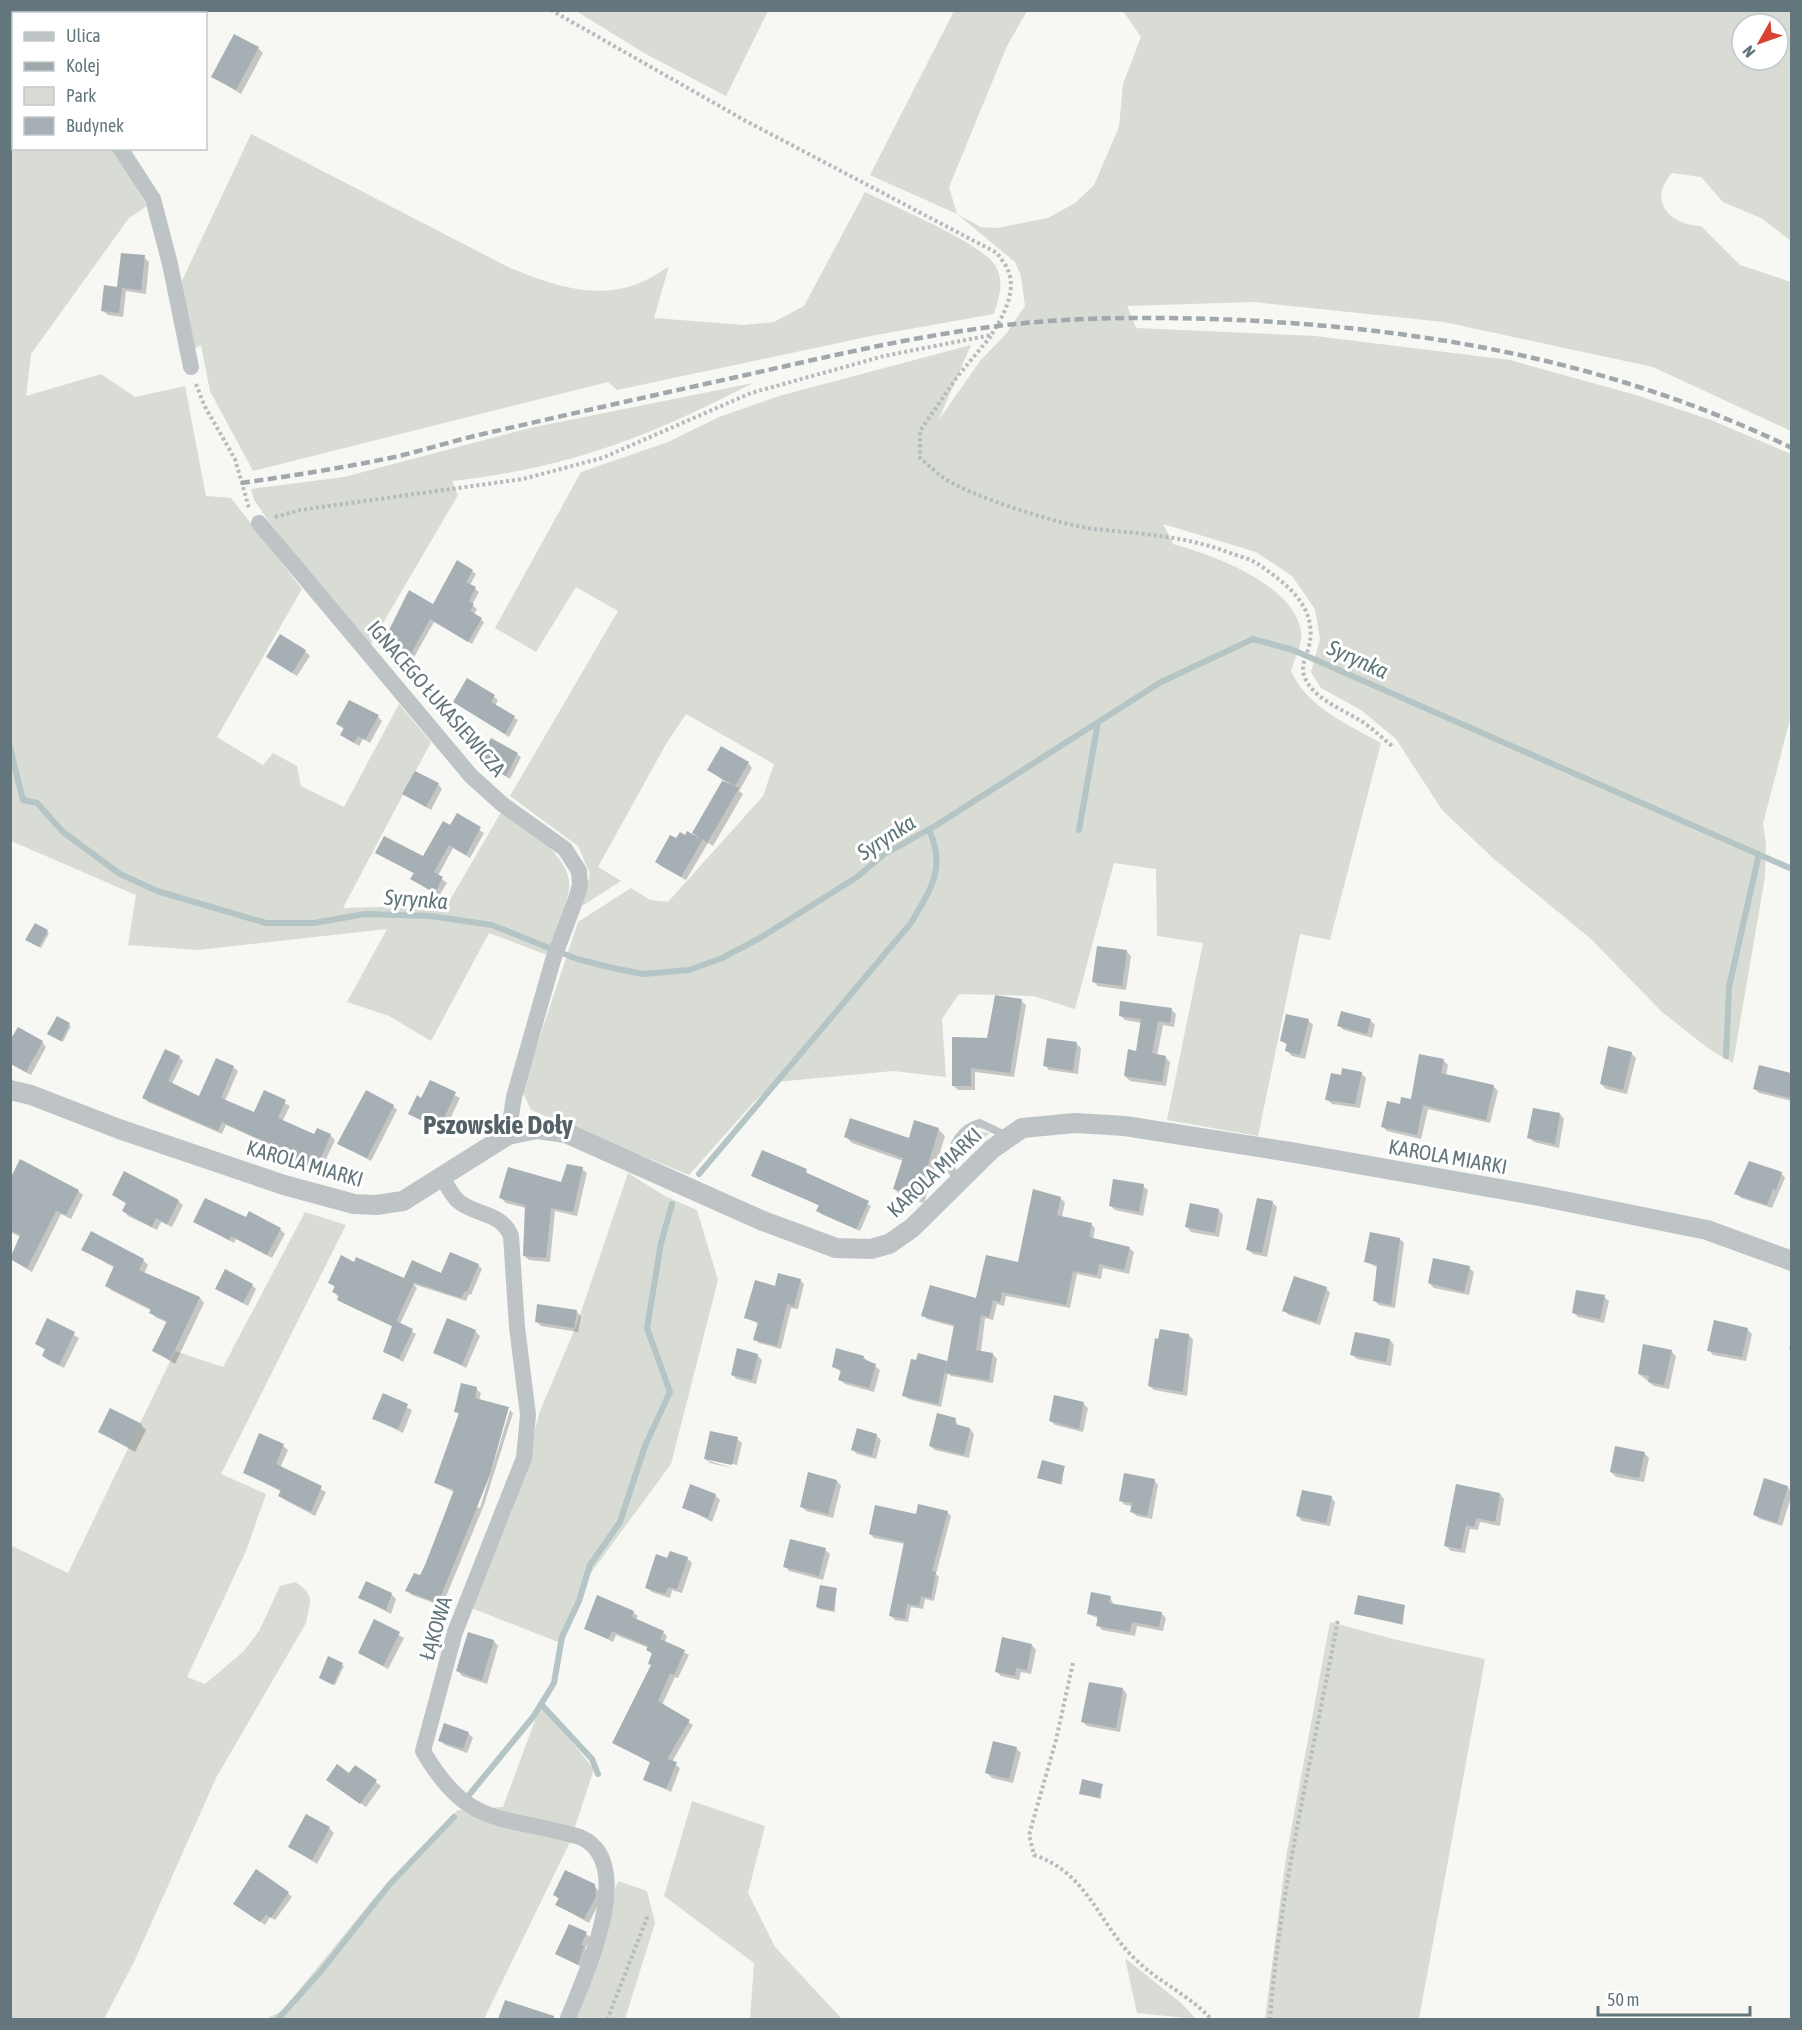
<svg xmlns="http://www.w3.org/2000/svg" width="1802" height="2030" viewBox="0 0 1802 2030" font-family="'Asap Condensed',sans-serif">
<rect width="100%" height="100%" fill="#f7f7f4"/>
<path fill="#d8dcd4" fill-rule="evenodd" d="M10 11H22L24 13 14 14V148L113 149 147 206 129 218 31 354 26 396 101 374 135 397 185 386 206 496 231 498 302 589 217 737 263 765 273 753 297 766 301 786 344 807 399 704 431 742 343 908 447 905 503 809C524 826 574 858 569 889 566 911 555 934 547 955L489 933 431 1041 389 1016 347 1002 387 929 198 950 128 945 136 895 11 841Z
M576 11H768L726 96 644 53Z
M954 11H1027L1007 46 949 187 957 214 981 227 997 228 1048 218 1075 203 1094 185 1119 127 1123 84 1141 37 1123 11H1791V241L1761 218 1723 202 1701 177 1672 173C1647 201 1670 225 1701 226L1740 265 1791 282V431L1653 367 1444 322 1253 302 1127 306 1136 328 1315 336 1510 360 1636 395 1711 420 1791 454V715L1763 824 1766 844 1765 877 1733 1063 1709 1049 1662 1012 1591 939 1494 859 1442 810 1396 739 1361 710 1321 688 1311 672 1320 639 1315 609 1292 576 1256 552 1163 524 1173 544C1214 555 1294 585 1301 631 1303 643 1294 660 1291 671 1308 708 1347 724 1381 743L1330 940 1300 934 1258 1136 1167 1120 1203 943 1157 936 1156 869 1114 863 1075 1009 1033 996 959 994 942 1019 946 1077 893 1071 776 1082 754 1102 689 1175 531 1110 522 1091 578 922 631 888 650 900 668 902 763 796 774 764 686 714 666 744 598 867 621 881 582 906 590 874 578 846 510 796 618 611 576 587 536 652 495 628 581 472 668 442 719 417 779 396 971 345 938 421 980 361 1006 334 1025 306 1021 276 1015 262 957 214 870 175ZM1742 24H1778V60H1742Z
M251 134 510 268C567 291 616 306 669 266L654 318 744 325 774 322 804 306 865 192C892 206 980 242 995 265 1005 282 999 297 994 314L876 335 617 390 608 382 253 471 210 391 201 345 194 349 179 287Z
M753 383C649 437 568 468 452 481L458 495 369 647 273 527 254 500 251 489 344 477 530 428Z
M976 1131 990 1133 964 1158H958L957 1151Z
M628 1173 665 1196 697 1210 718 1280 671 1464 582 1585 563 1644 469 1607 512 1511 540 1411 577 1324Z
M305 1212 346 1225 221 1474 266 1494 246 1551 187 1677 205 1684 243 1652 259 1631 280 1586 295 1582C316 1595 310 1601 306 1623L216 1778 134 1962 104 2019H11L10 1545 68 1573 175 1351 223 1367Z
M1330 1622 1397 1640 1485 1659 1419 2019H1265L1286 1857Z
M541 1704 594 1769 570 1842 484 2019 263 2020 282 2011 375 1897 458 1810 503 1807Z
M692 1801 765 1826 748 1893 775 1947 842 2019H750L754 1963 664 1896Z
M618 1881 647 1891 655 1923 625 2019 569 2020Z
M1125 1958 1181 2003 1196 2019 1137 2013Z"/>
<path fill="#0003" d="M93 10H144L142 14H91Z
M258 48 263 53 241 94 213 77Z
M144 257 149 262 146 294 126 291 123 317 108 315 103 311Z
M472 571 476 574 470 585 479 592 472 605 477 609 474 615 484 622 472 644 434 622 413 659 388 645Z
M305 651 310 656 297 676 268 657Z
M467 680 494 697 498 700 495 706 518 720 509 737 455 702Z
M378 717 382 721 370 743 363 739 359 746 342 735 345 730 338 724Z
M517 754 521 757 510 779 481 761Z
M748 763 752 768 739 791 743 794 713 846 708 843 686 880 661 866 656 861 677 840 685 837 701 840 694 832 724 781 709 770Z
M438 784 442 789 431 810 404 794Z
M457 816 484 833 470 858 453 848 438 876 447 883 439 896 416 882 415 874 377 853 424 858Z
M35 925 49 933 41 948 29 941Z
M1126 951 1131 956 1126 990 1098 986 1093 981Z
M1021 1001 1026 1005 1014 1077 975 1072V1090H958L953 1085Z
M1171 1009 1176 1014 1174 1027 1163 1025 1157 1056 1165 1057 1170 1062 1166 1086 1130 1081 1125 1076 1138 1052 1142 1023 1125 1020 1120 1015Z
M58 1018 71 1026 63 1042 51 1036Z
M1308 1020 1313 1025 1305 1059 1292 1056 1287 1051 1288 1046 1282 1041Z
M1370 1020 1375 1025 1372 1038 1344 1030 1339 1026Z
M42 1042 46 1047 31 1075 10 1064V1043Z
M1077 1044 1081 1048 1078 1074 1049 1070 1045 1065Z
M1631 1053 1636 1058 1627 1094 1606 1089 1601 1084Z
M179 1057 183 1061 172 1084 200 1098 233 1067 238 1071 225 1101 255 1114 264 1092 290 1106 282 1122 315 1136 318 1130 330 1135 335 1140 320 1172 293 1160 290 1154 226 1125 222 1134 148 1102 144 1098Z
M1443 1060 1448 1065 1446 1076 1493 1086 1498 1091 1490 1123 1428 1109 1421 1139 1387 1131 1383 1127 1401 1105 1412 1100Z
M1760 1067 1792 1075V1101L1759 1093 1754 1088Z
M1362 1074 1366 1078 1360 1108 1332 1104 1327 1099 1342 1077Z
M431 1082 460 1098 444 1132 410 1113 422 1100Z
M393 1106 397 1110 371 1161 339 1144Z
M1560 1114 1564 1119 1559 1148 1534 1142 1529 1138Z
M938 1129 945 1136 924 1203 901 1196 895 1189 903 1161 852 1143 845 1136 910 1140Z
M582 1169 587 1173 577 1216 555 1211 550 1262 529 1260 524 1256 526 1208 506 1203 501 1198 562 1184Z
M806 1170 808 1175 871 1206 860 1231 821 1214 818 1210 820 1206 753 1176Z
M1781 1173 1785 1178 1772 1208 1741 1198 1736 1193Z
M1143 1186 1148 1190 1143 1216 1115 1210 1110 1205Z
M78 1191 83 1195 71 1219 61 1214 32 1272 15 1262 10 1258 21 1237 10 1232V1206Z
M113 1195 178 1201 183 1205 172 1227 161 1222 157 1230 128 1216 124 1211 127 1204Z
M1060 1198 1065 1202 1062 1217 1091 1224 1095 1228 1093 1240 1129 1248 1134 1252 1129 1274 1103 1268 1101 1279 1077 1274 1070 1308 1006 1296 1004 1306 997 1304 993 1320 985 1318 981 1352 993 1354 997 1359 993 1383 951 1376 948 1373 941 1407 908 1399 904 1395 946 1363 948 1364 955 1327 927 1319 923 1315 977 1300 1019 1264Z
M1272 1202 1277 1207 1267 1257 1253 1254 1248 1250Z
M1219 1210 1223 1215 1219 1237 1191 1232 1187 1227Z
M246 1219 280 1229 285 1234 272 1258 236 1239 234 1243 195 1222Z
M1400 1239 1404 1243 1395 1308 1379 1305 1375 1301 1379 1268 1366 1262Z
M83 1250 143 1260 148 1265 144 1274 200 1298 204 1303 175 1364 154 1351 168 1323 155 1317 152 1311 111 1290 107 1286 115 1268Z
M355 1264 404 1280 442 1275 478 1265 482 1269 471 1295 469 1294 466 1301 413 1284 417 1288 400 1324 416 1334 403 1362 385 1351 394 1327 343 1303 334 1292 336 1288 330 1283Z
M1469 1268 1474 1272 1469 1295 1434 1288 1429 1283Z
M800 1280 804 1284 798 1309 791 1308 781 1349 759 1343 755 1339 759 1324 746 1318 776 1287Z
M252 1285 256 1289 248 1306 217 1289Z
M1326 1288 1330 1293 1320 1325 1289 1315 1284 1310Z
M1604 1297 1609 1301 1604 1323 1578 1317 1574 1313Z
M576 1311 581 1316 578 1332 541 1326 536 1321Z
M48 1320 79 1338 64 1368 48 1360 43 1356 46 1350 37 1344Z
M1747 1329 1752 1334 1746 1361 1713 1355 1709 1350Z
M475 1331 480 1336 466 1368 435 1352Z
M1189 1335 1193 1340 1187 1396 1154 1390 1149 1386Z
M1792 1336V1352L1789 1350Z
M1390 1340 1394 1345 1391 1366 1357 1359 1352 1355Z
M1671 1351 1676 1356 1669 1389 1654 1386 1639 1374Z
M757 1355 762 1360 756 1384 737 1379 732 1375Z
M863 1357 880 1370 874 1392 845 1384 840 1380 842 1372 833 1367Z
M476 1389 481 1393 479 1401 509 1409H507L477 1507 480 1508 510 1410 513 1413 484 1505 442 1606 412 1595 407 1590 421 1577 454 1492 436 1483 460 1415 456 1411Z
M383 1395 412 1410 403 1433 374 1419Z
M1083 1403 1088 1408 1083 1432 1055 1425 1050 1420Z
M955 1419 959 1427 970 1429 974 1434 969 1458 935 1450 930 1446Z
M141 1425 146 1430 135 1452 99 1432Z
M876 1435 881 1440 876 1459 857 1454 852 1449Z
M737 1439 742 1443 737 1465 709 1458V1461L736 1469 710 1463 705 1458Z
M283 1446 288 1450 280 1468 326 1492 315 1516 285 1500 280 1496 282 1492 245 1473Z
M1644 1453 1649 1458 1644 1482 1616 1477 1611 1472Z
M1064 1467 1062 1485 1039 1478Z
M1154 1480 1158 1485 1152 1519 1137 1516 1132 1512 1133 1506 1125 1505 1120 1500Z
M837 1481 841 1486 833 1518 806 1511 801 1506Z
M1457 1486 1500 1494 1504 1499 1500 1526 1480 1522 1478 1530 1470 1529 1465 1553 1451 1551 1446 1546Z
M1788 1487 1792 1494 1782 1526 1760 1519 1755 1515Z
M715 1495 720 1500 712 1522 684 1507Z
M1331 1497 1335 1502 1330 1526 1302 1521 1298 1516Z
M947 1512 951 1516 936 1574 939 1577 934 1601 925 1599 923 1609 911 1607 908 1622 895 1620 891 1616 905 1544 874 1538 870 1534 917 1516Z
M825 1550 830 1554 823 1580 789 1571 785 1566Z
M687 1558 692 1563 682 1593 672 1590 670 1598 652 1592 647 1588 668 1560Z
M836 1589 835 1612 819 1609 817 1607Z
M391 1594 396 1599 391 1614 360 1598Z
M1110 1597 1114 1605 1161 1613 1166 1618 1163 1631 1137 1626 1135 1636 1102 1630 1098 1625 1099 1619 1089 1614Z
M1404 1607 1403 1625 1356 1614Z
M633 1612 638 1616 636 1620 663 1632 667 1636 665 1642 689 1655 678 1678 675 1677 662 1705 693 1725 672 1762 680 1768 671 1792 645 1779 651 1763 614 1742 652 1666 653 1655 648 1650 649 1648 616 1635 613 1642 585 1628Z
M375 1621 404 1638 388 1669 360 1653Z
M494 1641 498 1646 487 1684 462 1676 458 1671Z
M1032 1645 1036 1650 1031 1674 1021 1672 1019 1680 1001 1676 996 1671Z
M342 1665 344 1666 335 1685 322 1679Z
M1123 1689 1127 1694 1120 1732 1087 1726 1083 1722Z
M468 1733 473 1738 467 1753 445 1745 440 1740Z
M1016 1748 1021 1753 1013 1783 992 1778 987 1773Z
M355 1767 381 1786 366 1807 332 1784 349 1775Z
M1102 1785 1101 1799 1080 1793Z
M329 1828 334 1833 317 1864 290 1847Z
M594 1886 599 1891 600 1901 589 1923 557 1905 560 1900 554 1894Z
M288 1893 292 1897 275 1920 270 1917 265 1925 239 1907Z
M586 1934 591 1938 585 1949 588 1952 583 1968 557 1953Z"/>
<g fill="none" stroke-linecap="round" stroke-linejoin="round">
<path stroke="#b5c4c5" stroke-width="6" d="M10 748 23 800 37 803 63 832 120 874 157 891 266 923H314L365 914 430 916 492 925 577 959 613 968 643 974 689 970 722 958 760 938 857 877 883 855 935 826 1161 682 1253 639 1293 650 1792 869
M1079 830 1098 722
M1726 1056 1729 987 1759 854
M699 1174 911 923C930 890 947 868 929 830
M541 1704 592 1759 598 1774
M469 1795 533 1717 554 1683 562 1637 579 1601 590 1565 620 1522 645 1446 670 1392 647 1328 661 1243 672 1204
M277 2020 322 1970 389 1885 454 1817"/>
</g>
<path fill="#a6afb3" d="M234 34 259 47 236 90 211 77Z
M121 253 145 255 141 290 122 288 119 313 101 311 104 285 117 287Z
M457 560 473 570 466 582 476 587 469 601 474 604 470 611 482 618 468 642 430 619 409 657 383 642 409 590 433 604Z
M280 634 306 650 292 673 266 657Z
M467 678 495 695 491 702 515 716 505 734 453 702Z
M349 700 379 715 365 740 358 736 354 743 340 735 344 728 336 724Z
M491 738 518 753 506 776 479 762Z
M721 746 749 762 735 786 707 770Z
M415 771 439 783 426 807 402 794Z
M722 781 739 788 707 843 703 839 681 877 655 862 670 835 676 838 680 832 685 835 687 831 701 839 692 833Z
M457 813 481 827 466 855 449 845 434 872 443 877 435 893 410 879 414 873 375 853 384 836 423 856 443 821 450 825Z
M35 923 48 930 39 947 25 940Z
M1097 946 1127 950 1122 986 1092 982Z
M995 995 1022 999 1010 1073 971 1068V1086H952V1037L987 1038Z
M1120 1001 1172 1008 1170 1023 1158 1021 1152 1053 1166 1056 1162 1082 1124 1076 1128 1049 1136 1051 1141 1019 1119 1016Z
M1341 1011 1371 1019 1367 1034 1337 1026Z
M1286 1014 1309 1019 1300 1055 1285 1051 1287 1043 1280 1041Z
M57 1016 70 1023 61 1041 47 1034Z
M18 1027 43 1041 26 1072 10 1063V1040Z
M1047 1038 1077 1042 1073 1071 1043 1066Z
M1608 1046 1632 1052 1623 1090 1600 1084Z
M165 1049 180 1056 168 1081 199 1096 216 1058 234 1066 221 1098 254 1112 264 1090 286 1100 278 1118 314 1134 317 1128 331 1134 316 1169 287 1157 289 1153 222 1122 218 1131 142 1098Z
M1419 1054 1444 1059 1441 1073 1494 1085 1486 1120 1423 1105 1417 1135 1381 1127 1387 1101 1400 1104 1401 1097 1411 1099Z
M1759 1065 1791 1073V1098L1753 1089Z
M1342 1068 1362 1072 1355 1104 1325 1100 1331 1073 1341 1075Z
M430 1080 456 1092 439 1129 408 1114 417 1095 421 1098Z
M366 1090 394 1105 367 1158 337 1144Z
M1533 1108 1560 1113 1555 1144 1527 1138Z
M850 1118 909 1138 914 1120 939 1128 918 1197 893 1189 903 1158 844 1137Z
M762 1150 807 1169 805 1172 869 1201 856 1229 816 1211 819 1205 751 1176Z
M20 1159 79 1190 66 1215 56 1211 27 1268 10 1259 20 1235 10 1230V1179Z
M1749 1161 1782 1172 1776 1190 1773 1189 1767 1205 1734 1194Z
M567 1164 583 1167 573 1212 551 1208 546 1258 523 1256 525 1205 499 1198 508 1167 561 1182Z
M124 1171 179 1200 167 1224 156 1218 152 1227 122 1211 126 1203 112 1195Z
M1113 1179 1144 1184 1139 1212 1109 1206Z
M1033 1189 1061 1197 1057 1215 1092 1223 1089 1237 1130 1247 1124 1270 1099 1264 1097 1275 1073 1271 1066 1305 1002 1292 1000 1302 993 1300 989 1317 981 1315 976 1350 993 1353 989 1380 945 1373 954 1325 921 1316 930 1285 976 1298 986 1255 1018 1262Z
M205 1198 246 1217 249 1211 281 1228 267 1255 231 1236 229 1240 193 1222Z
M1257 1198 1273 1201 1262 1253 1246 1250Z
M1190 1203 1219 1209 1215 1233 1185 1227Z
M91 1231 144 1259 139 1270 200 1297 170 1360 152 1351 167 1321 149 1313 151 1309 105 1286 114 1266 81 1250Z
M1370 1232 1400 1238 1391 1305 1373 1301 1377 1265 1364 1262Z
M450 1252 479 1264 467 1292 465 1291 461 1298 410 1281 414 1283 396 1321 413 1329 399 1359 383 1352 392 1326 337 1300 339 1295 332 1292 335 1286 328 1283 341 1255 354 1262 356 1257 404 1278 412 1260 441 1273Z
M1433 1258 1470 1266 1464 1292 1428 1283Z
M225 1269 253 1284 243 1303 215 1289Z
M778 1273 801 1279 794 1306 787 1304 777 1346 753 1340 758 1322 744 1318 755 1280 775 1286Z
M1294 1276 1327 1287 1316 1322 1282 1311Z
M1576 1290 1605 1295 1600 1319 1572 1313Z
M537 1304 577 1310 574 1328 535 1322Z
M47 1318 75 1332 59 1365 42 1356 45 1349 35 1344Z
M447 1318 476 1330 462 1365 433 1353Z
M1714 1320 1748 1328 1742 1357 1707 1351Z
M1160 1329 1189 1334 1183 1392 1148 1386 1155 1338 1158 1339Z
M1355 1332 1390 1339 1386 1362 1350 1355Z
M1643 1344 1672 1350 1664 1385 1648 1382 1649 1376 1638 1374Z
M737 1348 758 1354 752 1380 731 1375Z
M836 1348 864 1356 863 1359 876 1364 869 1388 838 1380 841 1370 832 1367Z
M918 1353 947 1361 938 1404 902 1396 911 1359 916 1360Z
M461 1383 477 1387 475 1398 509 1407 490 1475 438 1603 405 1591 414 1573 420 1575 425 1565 454 1490 434 1483 459 1413 454 1412Z
M383 1393 408 1404 398 1429 372 1419Z
M1054 1395 1084 1402 1079 1429 1049 1421Z
M110 1408 142 1424 130 1448 98 1432Z
M937 1413 956 1418 955 1424 970 1428 964 1455 929 1446Z
M857 1428 877 1434 872 1456 851 1450Z
M710 1431 738 1437 732 1465 704 1459Z
M259 1433 284 1444 276 1464 322 1486 311 1512 278 1496 281 1490 243 1473Z
M1615 1446 1645 1452 1639 1478 1610 1472Z
M1042 1460 1065 1466 1060 1484 1037 1478Z
M808 1472 837 1480 828 1514 800 1507Z
M1124 1473 1155 1479 1147 1516 1130 1512 1132 1503 1119 1501Z
M1764 1478 1788 1486 1777 1523 1753 1515Z
M690 1484 716 1494 708 1518 682 1508Z
M1456 1484 1500 1493 1495 1522 1476 1518 1474 1527 1466 1525 1461 1549 1444 1546Z
M1302 1490 1332 1496 1326 1523 1296 1516Z
M918 1504 948 1511 932 1571 936 1572 931 1598 921 1596 919 1606 907 1604 905 1619 889 1616 904 1542 869 1534 875 1505 916 1514Z
M790 1539 826 1548 819 1576 783 1567Z
M670 1551 688 1557 677 1589 668 1587 665 1594 645 1588 656 1554 667 1558Z
M366 1581 392 1593 386 1610 358 1598Z
M820 1585 837 1588 833 1611 816 1607Z
M1091 1592 1111 1596 1109 1603 1162 1612 1159 1627 1132 1622 1130 1632 1096 1626 1098 1616 1087 1614Z
M597 1595 634 1611 632 1617 664 1631 660 1639 685 1650 674 1675 670 1673 658 1701 690 1720 667 1759 677 1762 666 1789 643 1780 650 1762 612 1743 651 1665 648 1664 652 1653 646 1650 648 1646 612 1631 608 1639 584 1629Z
M1358 1595 1405 1605 1402 1624 1354 1614Z
M374 1619 400 1632 383 1666 358 1653Z
M468 1632 494 1640 482 1680 456 1671Z
M1002 1637 1032 1644 1027 1670 1016 1668 1015 1676 995 1672Z
M328 1656 343 1663 333 1685 319 1678Z
M1089 1682 1123 1688 1116 1728 1081 1722Z
M444 1723 469 1732 463 1749 438 1741Z
M993 1741 1017 1747 1009 1779 985 1773Z
M337 1764 349 1773 355 1765 377 1780 360 1804 326 1780Z
M1082 1779 1103 1784 1099 1798 1079 1794Z
M306 1814 330 1827 312 1860 288 1847Z
M256 1869 289 1892 271 1918 266 1914 260 1922 233 1904Z
M565 1870 595 1884 596 1896 584 1919 555 1905 559 1898 553 1895Z
M569 1924 587 1932 581 1945 584 1946 578 1965 555 1954Z
M505 2000 554 2016V2019H498Z"/>
<g fill="none" stroke-linecap="round" stroke-linejoin="round">
<path stroke="#b7bbbd" stroke-width="4" stroke-dasharray="3 3" stroke-linecap="butt" d="M991 336 957 377 920 431V458C927 464 934 470 941 476 967 496 1061 525 1095 529 1143 534 1187 536 1233 554 1241 557 1251 559 1258 564 1287 584 1318 607 1309 646 1306 658 1299 668 1306 680 1317 702 1348 711 1367 725 1376 732 1384 739 1392 746
M196 384 204 405 235 459 249 508
M275 517 300 510 523 479 602 458 751 393 884 356 991 335C1002 319 1016 293 1009 273 1007 266 1001 259 997 253L744 120 551 10
M1073 1663 1056 1740 1029 1835 1034 1855C1088 1873 1098 1923 1135 1959 1158 1982 1190 1995 1212 2020
M607 2020 648 1915
M1270 2020C1280 1885 1314 1751 1338 1619"/>
<path stroke="#bec4c6" stroke-width="8" d="M958 1182C955 1177 951 1170 950 1164 950 1145 962 1127 980 1123L1009 1137"/>
<path stroke="#bec4c6" stroke-width="16" d="M32 10 34 14
M120 148 153 199 170 264 191 367
M259 523 471 776 502 804 565 849 579 871 580 885 576 899 553 960 514 1097 508 1135
M441 1176C446 1183 451 1194 457 1200 474 1216 501 1211 511 1236L517 1327 528 1415 524 1458 455 1632 423 1751C469 1831 504 1814 580 1837 639 1862 584 1978 568 2018"/>
<path stroke="#bec4c6" stroke-width="20" d="M10 1090 31 1095 119 1129 284 1185 354 1204 376 1205 403 1201 508 1135 537 1129 566 1133 763 1221 836 1248 871 1249 889 1244 912 1228 992 1149 1022 1128 1075 1123 1125 1126 1296 1153 1539 1196 1707 1230 1792 1261"/>
<path stroke="#a0a8ac" stroke-width="4.5" stroke-dasharray="9 4.5" stroke-linecap="butt" d="M241 483C291 476 341 468 390 458 422 451 452 441 483 434 574 413 664 393 755 373 835 355 916 336 998 326 1069 317 1141 317 1213 319 1416 326 1607 359 1792 448"/>
</g>
<g text-anchor="middle" dominant-baseline="central" stroke-width="6" stroke-linejoin="round" paint-order="stroke">
<g font-size="21" fill="#64767d" stroke="#fff">
<text transform="translate(437 698) rotate(49)">IGNACEGO ŁUKASIEWICZA</text>
<text transform="translate(1448 1156) rotate(10)">KAROLA MIARKI</text>
<text transform="translate(305 1163) rotate(16)">KAROLA MIARKI</text>
<text transform="translate(934 1172) rotate(-43)">KAROLA MIARKI</text>
<text transform="translate(435 1628) rotate(-73)">ŁĄKOWA</text>
</g>
<g font-size="22" font-style="italic" fill="#5e7678" stroke="#fff">
<text transform="translate(1358 659) rotate(24)">Syrynka</text>
<text transform="translate(886 837) rotate(-33)">Syrynka</text>
<text transform="translate(416 899) rotate(4)">Syrynka</text>
</g>
<g font-size="27" font-weight="bold" fill="#556369" stroke="#fff">
<text x="498" y="1124">Pszowskie Doły</text>
</g>
</g>
<rect width="1802" height="2030" fill="none" stroke="#64767d" stroke-width="24"/>
<rect x="12" y="12" width="195" height="138" fill="#ffffff" stroke="#c1c8cb" stroke-width="1.5"/>
<rect x="24" y="32" width="30" height="9" fill="#bec4c6" stroke="#c1c8cb" stroke-width="1.5"/>
<text x="66" y="42" font-size="18" fill="#64767d">Ulica</text>
<rect x="24" y="62" width="30" height="9" fill="#a0a8ac" stroke="#c1c8cb" stroke-width="1.5"/>
<text x="66" y="72" font-size="18" fill="#64767d">Kolej</text>
<rect x="24" y="87" width="30" height="18" fill="#d8dcd4" stroke="#c1c8cb" stroke-width="1.5"/>
<text x="66" y="102" font-size="18" fill="#64767d">Park</text>
<rect x="24" y="117" width="30" height="18" fill="#a6afb3" stroke="#c1c8cb" stroke-width="1.5"/>
<text x="66" y="132" font-size="18" fill="#64767d">Budynek</text>
<g transform="translate(1760 42) rotate(230)"><circle r="28" fill="#ffffff" stroke="#c1c8cb" stroke-width="1.5"/>
<path d="M0-4.5L10 22L0 15L-10 22Z" fill="#d84233"/>
<text y="-9" font-size="16" font-weight="bold" text-anchor="middle" fill="#64767d">N</text>
</g>
<path d="M1598 2006v9h152v-9" fill="none" stroke="#64767d" stroke-width="3"/>
<text x="1607" y="2006" font-size="18" fill="#64767d" stroke="#ffffff" stroke-width="4.5" paint-order="stroke">50 m</text>
</svg>
